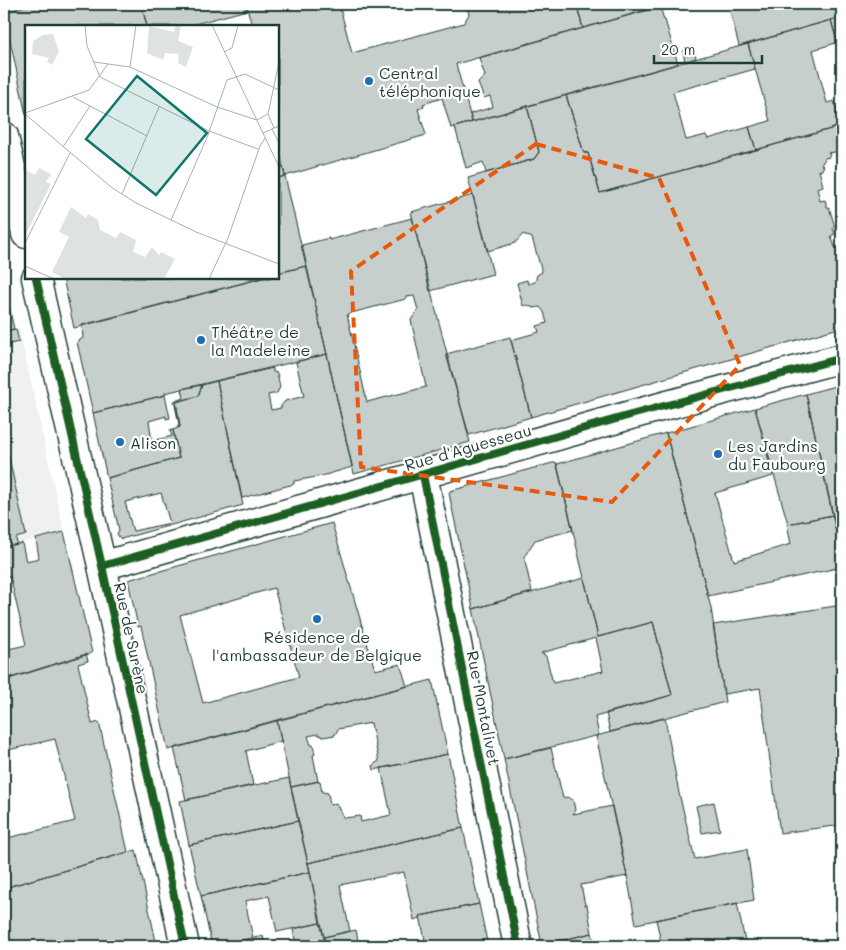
<svg xmlns="http://www.w3.org/2000/svg" width="846" height="950" viewBox="0 0 846 950" font-family="Mali,sans-serif">
<rect width="100%" height="100%" fill="#fff"/>
<filter id="ink" filterUnits="userSpaceOnUse"><feTurbulence type="fractalNoise" baseFrequency=".02" numOctaves="2"/><feDisplacementMap in="SourceGraphic" scale="10" xChannelSelector="R" yChannelSelector="G"/><feConvolveMatrix kernelMatrix="1 2 1 2 8 2 1 2 1" color-interpolation-filters="sRGB"/></filter>
<g filter="url(#ink)">
<path fill="#eef1f0" d="M19 328 64 532 4 547V331Z"/>
<path fill="#c7cfcc" stroke="#1f3d34" fill-rule="evenodd" d="M33 4H141L147 26H26V115L4 12Z
M141 4H246L247 10 195 24 196 26H147Z
M246 4H339L352 53 464 23 469 14 466 4H576L583 28 456 64 472 122 451 128 442 98 423 104 424 107 418 109 426 135 285 176 278 145V26H252Z
M576 4H666L667 5 583 28Z
M728 4H842V17L739 46Z
M660 6 664 20H665L678 64 472 122 470 114 493 107 490 96 484 98 478 83 485 76 479 58Z
M842 17V41L836 38 831 20Z
M831 20 836 38 842 41 813 50 827 103 834 101 841 126 756 150 749 127 770 121 748 44Z
M748 44 755 69 673 92 686 140 706 135 708 139 749 127 756 150 600 193 588 153H584L566 95Z
M693 47 696 58 685 62 683 51Z
M566 95 584 153H588L600 193 842 126V151L828 153 830 154 828 158 826 157 821 165 824 166 821 171 819 170 823 186 817 188 820 201 825 200 827 207H829L835 227 833 228 835 234 831 236 835 247 840 246 842 254V327L531 417 511 340 539 332 537 326 547 323 544 312 540 307 533 308 528 305 523 306 517 283 527 280 528 284 535 282 537 275 542 272 532 238 523 234 515 243 488 251 468 178 534 159 539 152 527 106Z
M527 106 539 152 534 159 486 173 483 162 466 168 455 127Z
M283 167 285 176 278 178V169Z
M285 176 306 266 278 273V178Z
M473 195 493 274 430 291 411 212Z
M412 218 470 442 354 474 302 245 329 238V240ZM414 296 418 310 411 320 426 387 367 402 347 314 406 299V297Z
M306 266 327 354 165 393V395L93 413 77 342 83 338 82 325 262 278H278V273Z
M63 278H262L74 328Z
M4 283 14 329 4 331Z
M16 329 19 342 4 345V331Z
M510 337 531 417 469 435 446 354Z
M327 354 352 467 322 476 294 481V484L242 498 217 381 273 368V372L277 373 280 387 277 393 268 395 271 410 281 408V406L285 401 304 396 296 362Z
M217 381 243 505 121 539 119 537 117 534 119 530 107 478 179 458 173 430 180 427 176 402 198 396 202 385ZM161 493 170 523 133 531 125 502Z
M842 384V559L806 394Z
M202 385 198 396 176 402 180 427H177L179 424 174 401 184 398 182 389Z
M806 394 833 515 788 524 755 408Z
M165 395 170 418 166 419V416L149 421 152 441 172 436 170 430H173L179 458 107 478 93 413Z
M755 408 773 476 715 493 734 561 791 544 787 524 833 515 842 559V567L708 596 666 433Z
M666 433 711 608 725 702 610 732 606 713 672 695 653 622 598 637 557 464Z
M4 435 26 535 16 538 17 544 4 547Z
M556 462 573 530 535 540 524 557 532 592 473 609 449 493 450 491Z
M332 523 375 670 400 664 407 686 168 750 141 626 138 627 128 580ZM274 588 299 677 203 703 180 615Z
M64 532 92 653 12 678 4 650 26 645 10 576 4 577V547L22 543 26 561 39 558 36 539Z
M584 578 598 637 653 622 672 695 595 717 599 735 504 759 473 609ZM596 638 603 671 553 683 546 656 541 653Z
M842 605V825L780 833 760 688 724 694 713 625Z
M4 651H5L12 678 4 680Z
M86 654 88 661 78 664 92 724 99 722 128 852 4 888V839L75 821 55 739 4 751V680Z
M432 680 448 754 374 770 373 765 379 761 371 723 338 729 335 735 323 737 318 734 308 736 311 745H313L315 754 313 755 318 781 291 787 277 720Z
M665 718 679 793 695 859 747 849 754 900 636 924 627 876 596 736Z
M277 720 281 741 246 751 253 785 186 800 174 748Z
M551 748 563 798 567 797 573 800 575 810 573 814 612 806 627 876 581 885 585 905H587L592 933 542 945 504 759Z
M448 754 463 828 308 863 291 787 320 781 322 792 328 793 330 805 336 803 344 818 360 816 361 822 391 815 381 768Z
M289 778 298 821 189 845 180 801Z
M714 802 720 830 702 833 696 806Z
M298 821 310 872 201 896 189 845Z
M463 828 479 904 420 916V918L414 920 404 872 340 885 350 931 324 937 308 863Z
M136 850 157 946H4V888Z
M310 872 320 923 277 932 269 896 245 901 253 938 212 946 201 896Z
M737 903 746 946H662L656 920Z
M479 904 488 946H422L426 945 420 916Z
M320 923 326 946H296L293 929Z
M356 930 359 946H326L324 937Z
M592 933 595 946H542V945Z
M263 936 265 946H212L253 938Z"/>
<g fill="none" stroke-linecap="round" stroke-linejoin="round">
<g stroke="#1f3d34" stroke-width="31">
<path id="minor" d="M4 136 26 234
M36 278 102 566 185 946
M423 475 518 946
M102 566 627 416 842 358"/>
</g>
<use href="#minor" stroke="#fff" stroke-width="28"/>
<g stroke="#fff" stroke-width="11">
<path id="cycleway" d="M36 278 102 566 185 946
M423 475 518 946
M102 566 627 416 842 358"/>
</g>
<use href="#cycleway" stroke="#1b5e20" stroke-width="8"/>
</g>
</g>
<path fill="none" stroke="#e8590c" stroke-width="4" stroke-dasharray="10 6" stroke-linejoin="round" d="M536 144 659 178 740 365 612 502 361 467 351 271Z"/>
<g fill="#1f6fb2" stroke="#fff" stroke-width="2">
<circle cx="369" cy="81" r="5"/>
<circle cx="201" cy="340" r="5"/>
<circle cx="120" cy="442" r="5"/>
<circle cx="718" cy="454" r="5"/>
<circle cx="317" cy="619" r="5"/>
</g>
<g text-anchor="middle" dominant-baseline="central" stroke-width="4.5" stroke-linejoin="round" paint-order="stroke">
<g font-size="16" fill="#1f3d34" stroke="#fff" text-anchor="start">
<text x="379" y="72">Central<tspan x="379" dy="18">téléphonique</tspan></text>
<text x="211" y="331">Théâtre de<tspan x="211" dy="18">la Madeleine</tspan></text>
<text x="130" y="442">Alison</text>
<text x="728" y="445">Les Jardins<tspan x="728" dy="18">du Faubourg</tspan></text>
<text x="317" y="636" text-anchor="middle">Résidence de<tspan x="317" dy="18">l'ambassadeur de Belgique</tspan></text>
</g>
<g font-size="16" fill="#1f3d34" stroke="#fff">
<text transform="translate(468 447) rotate(-16)">Rue d'Aguesseau</text>
<text transform="translate(132 638) rotate(78)">Rue de Surène</text>
<text transform="translate(484 708) rotate(79)">Rue Montalivet</text>
</g>
</g>
<g transform="translate(25 25)">
<rect width="254" height="254" fill="#fff"/>
<path d="M150 0H156L153 16 168 22 161 42 153 38 154 29 140 28 138 35 122 28 124 1 149 7ZM28 9 34 27 27 40 22 37 24 33 7 29 8 16 18 10ZM14 143 26 149 21 157 26 159 0 211V145L10 150ZM46 182 61 193 63 189 73 195 75 205 91 213 95 207 111 215 108 227 120 232 127 222 134 230 136 227 150 234 139 254H40L27 247 44 212 34 207Z" fill="#dee3e2"/>
<path fill="none" stroke="#a5b1ae" stroke-width="1" d="M60 0 62 21 75 52M187 0 254 142M199 27 207 23 213 0M69 37 105 42 192 82 232 95 243 89 254 37M105 42 111 0M75 52 184 106 233 124M48 72 122 111M0 88 64 65 83 39M0 89 86 162 111 178 171 207 254 239M243 89 249 103M247 104 254 118M238 108 254 101M38 122 65 81M97 169 134 82M146 195 183 110 202 55 220 49 254 65M0 218 45 128M0 241 29 254M184 254 203 213 235 121 240 113"/>
<path fill="#0f766e" fill-opacity="0.15" stroke="#0f766e" stroke-width="2.5" d="M112 51 182 108 131 170 61 114Z"/>
<rect width="254" height="254" fill="none" stroke="#1f3d34" stroke-width="2.5"/>
</g>
<rect width="846" height="950" fill="none" stroke="#fff" stroke-width="20"/>
<rect x="10" y="10" width="826" height="930" fill="none" stroke="#1f3d34" stroke-width="2" filter="url(#ink)"/>
<path d="M654 55v8h108v-8" fill="none" stroke="#1f3d34" stroke-width="2.5"/>
<text x="661" y="55" font-size="15" fill="#1f3d34" stroke="#ffffff" stroke-width="4" paint-order="stroke">20 m</text>
</svg>
